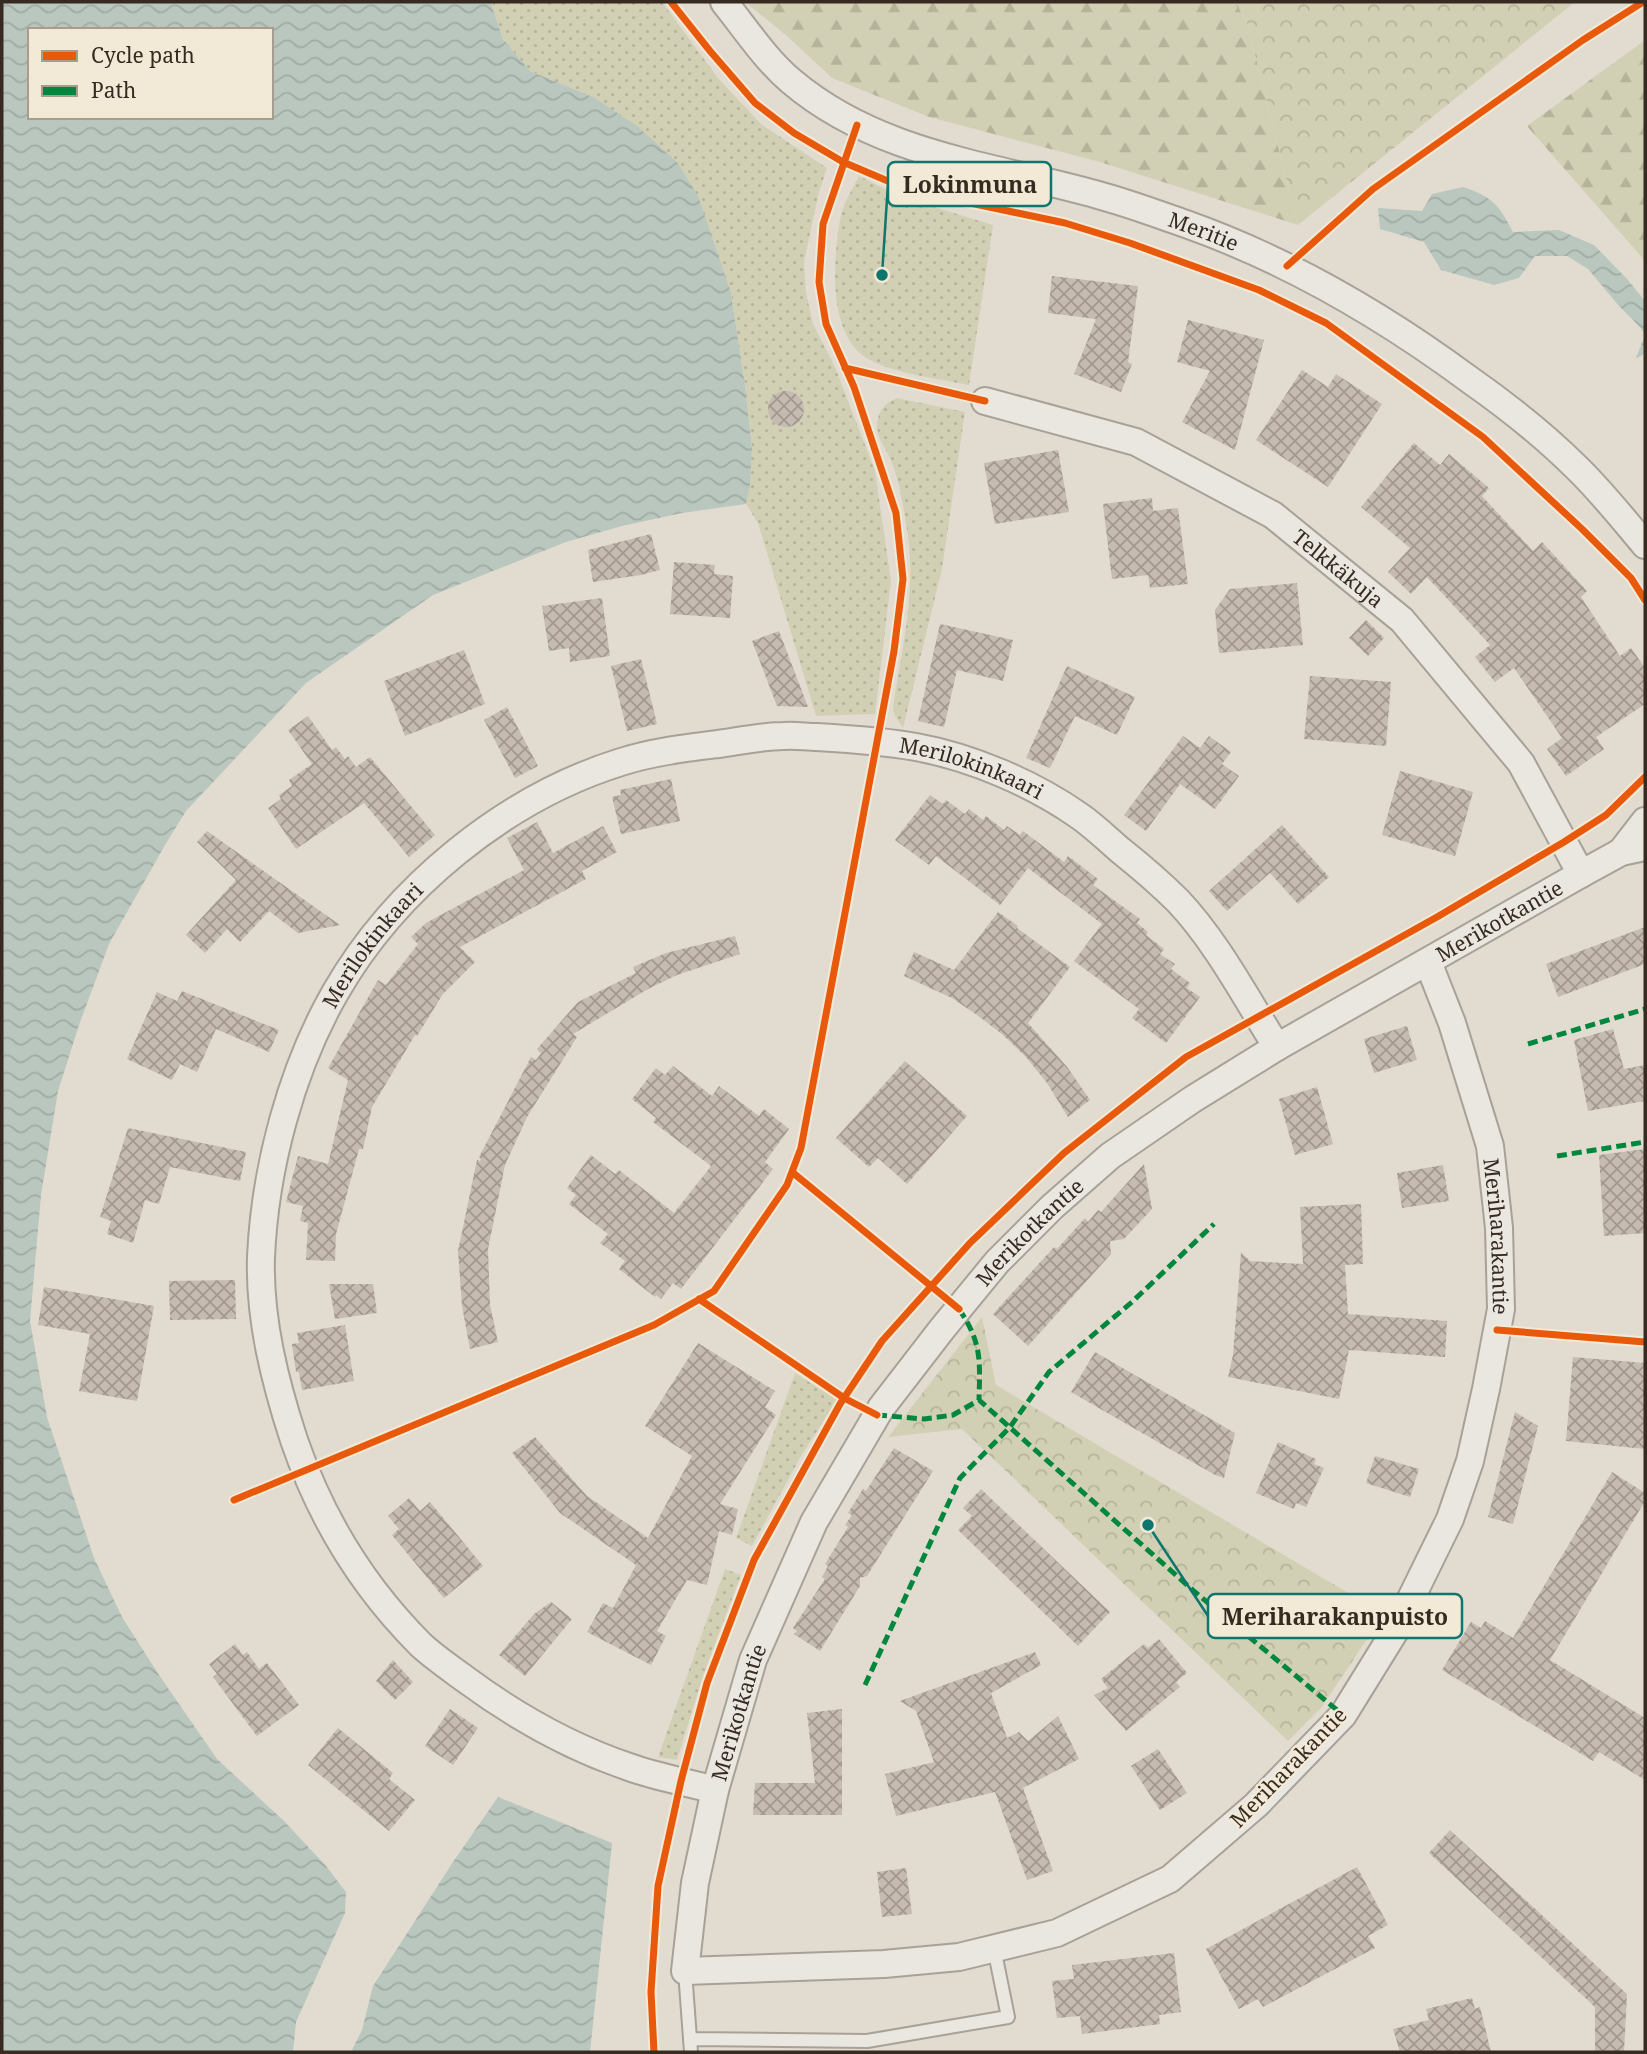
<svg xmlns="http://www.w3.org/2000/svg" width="1647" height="2054" viewBox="0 0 1647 2054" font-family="'Noto Serif',serif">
<defs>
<pattern id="grass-dots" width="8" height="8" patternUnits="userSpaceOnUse" patternTransform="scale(1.75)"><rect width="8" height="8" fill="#d2d0b4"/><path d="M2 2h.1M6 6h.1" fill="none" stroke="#b5b39a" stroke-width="1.8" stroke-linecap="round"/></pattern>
<pattern id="forest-firs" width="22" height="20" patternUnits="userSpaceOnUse" patternTransform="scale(1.75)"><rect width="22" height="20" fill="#d2d0b4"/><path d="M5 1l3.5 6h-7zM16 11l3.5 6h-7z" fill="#b5b39a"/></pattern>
<pattern id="park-crowns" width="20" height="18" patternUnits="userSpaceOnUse" patternTransform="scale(1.75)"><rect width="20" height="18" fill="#d2d0b4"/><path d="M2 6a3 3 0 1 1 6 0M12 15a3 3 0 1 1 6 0" fill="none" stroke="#b5b39a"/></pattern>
<pattern id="water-waves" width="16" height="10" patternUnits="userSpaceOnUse" patternTransform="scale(1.75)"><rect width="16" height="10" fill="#b9c7be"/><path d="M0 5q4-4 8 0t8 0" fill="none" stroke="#a0aba3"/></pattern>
<pattern id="building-cross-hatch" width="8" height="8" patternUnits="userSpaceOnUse" patternTransform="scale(1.75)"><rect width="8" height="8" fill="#c6bbb1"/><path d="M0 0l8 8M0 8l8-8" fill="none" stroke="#a29890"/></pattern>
</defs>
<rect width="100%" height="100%" fill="#e2dcd0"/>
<path fill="url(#grass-dots)" d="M493 2H662L718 78 761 124 827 168 819 192 804 262 806 293 813 324 835 367 875 471 891 581 875 714 816 716 758 523 746 504 752 447 745 386 731 293 593 97 530 71 503 39 492 7Z
M859 176 901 197 993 225 969 385C940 379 896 374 870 360 826 338 833 256 841 215 844 202 853 188 859 176Z
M897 398 965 412 942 569 903 728 895 716 893 707C902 647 918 585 906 524 903 504 899 480 891 461 888 452 882 445 879 437 873 419 881 404 897 398Z
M795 1373 837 1400 801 1456 752 1546 736 1538Z
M725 1569 741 1575 704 1673 677 1760 658 1757Z"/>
<path fill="url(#forest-firs)" d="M745 2H1233L1246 18 1298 225 1100 162 929 117 832 78 787 36Z
M1645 40V261L1527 126Z"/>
<path fill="url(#park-crowns)" d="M1233 2H1575L1298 225 1246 18Z
M982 1317 996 1385 1384 1614 1321 1708 1288 1741 962 1429 888 1437Z"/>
<path fill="url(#water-waves)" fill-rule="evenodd" d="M2 2H493L492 7 503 39 530 71 593 97 637 126 677 162 698 196 731 293 745 386 752 447 750 485 746 504 682 513 622 526 566 542 503 567 433 595 306 683 186 811 165 845 109 944 79 1025 58 1091 41 1195 30 1321 47 1417 94 1558 122 1617 159 1675 217 1759 284 1821 326 1866 346 1892 345 1913 296 2022 293 2052H2ZM30 30H271V117H30Z
M1463 187C1493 197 1499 205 1513 232L1559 230 1594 245 1628 280 1645 301V354L1636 358 1645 335 1640 327 1619 306 1588 269 1567 256H1535L1519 278 1494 285 1441 270 1424 242 1380 229 1378 208 1422 211 1432 194Z
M498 1797 612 1843 590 2052H351L362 2030 373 1986 453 1862Z"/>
<path fill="url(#building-cross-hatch)" d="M1052 276 1138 286 1128 362 1132 364 1121 392 1074 374 1096 319 1048 313Z
M1188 320 1264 340 1235 450 1182 422 1210 371 1177 362Z
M1302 370 1328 387 1336 374 1382 404 1328 487 1256 440Z
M768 409a18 18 0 1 1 36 0a18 18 0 1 1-36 0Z
M1414 443 1440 465 1449 454 1489 488 1482 496 1533 551 1542 542 1587 591 1581 597 1620 656 1631 648 1645 668V704L1596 737 1604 749 1566 776 1547 749 1562 738 1514 668 1495 682 1475 657 1490 645 1427 577 1411 594 1388 572 1410 548 1361 507Z
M1058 450 1069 512 995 524 984 463Z
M1152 498 1153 511 1178 508 1188 584 1150 588 1148 575 1112 579 1103 504Z
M651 534 660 570 641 575 593 582 588 550Z
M674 562 715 565 714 574 733 576 730 618 670 614Z
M1297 583 1303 645 1219 653 1215 610 1230 589Z
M602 598 610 656 570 662 569 648 549 651 542 606Z
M1366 620 1384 638 1368 656 1349 638Z
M940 624 1013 640 1003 681 957 670 944 727 918 721Z
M779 631 808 707 777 706 752 641Z
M464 650 485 704 405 736 384 681Z
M641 659 657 724 627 731 611 666Z
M1067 666 1135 697 1117 735 1075 716 1050 768 1026 758Z
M1310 676 1391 682 1386 746 1304 739Z
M507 707 538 766 515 778 484 720Z
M308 716 332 750 336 747 345 759 348 756 356 767 370 757 435 835 409 857 364 803 296 849 268 808 281 799 279 795 292 786 289 780 312 764 288 730Z
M1183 736 1200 748 1209 736 1231 752 1222 764 1239 776 1215 809 1180 784 1146 831 1124 815Z
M1400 771 1473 792 1455 856 1382 835Z
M671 779 680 821 621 834 612 797 621 795 620 790Z
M930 795 943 804 946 800 965 814 969 809 983 820 986 816 1004 830 1007 826 1020 835 1023 831 1064 862 1068 856 1098 879 1093 885 1140 919 1137 923 1148 932 1146 935 1164 949 1160 954 1175 964 1171 969 1190 983 1187 988 1200 997 1166 1043 1132 1018 1139 1009 1074 961 1102 924 1028 868 1000 905 936 856 929 865 895 840Z
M537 822 553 853 603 826 617 852 582 871 586 879 460 947 475 962 443 994 417 1036 415 1035 372 1107 363 1149H359L336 1234 335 1261 306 1260 308 1223 300 1221 303 1206 286 1202 298 1156 328 1164 348 1080 328 1068 378 980 386 985 418 944 411 937 426 923 524 870 507 838Z
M1282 825 1329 877 1298 904 1270 873 1227 911 1209 891Z
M207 831 340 925 298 933 269 911 240 942 227 929 205 953 186 935 236 880 197 842Z
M998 912 1018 926 1017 928 1070 967 1028 1023 1068 1068 1090 1100 1068 1117 1047 1083 1026 1057 1002 1034 977 1015 952 998 904 976 914 952 954 970Z
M1645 927V964L1558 997 1546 964Z
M735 936 740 954 677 975 648 989 573 1034 577 1037 527 1117 505 1165 488 1249 490 1305 498 1342 470 1349 462 1306 458 1251 477 1160 480 1161 481 1159 479 1157 531 1057 536 1060 542 1052 540 1053 537 1049 578 1002 636 973 633 967 666 953Z
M182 991 279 1030 269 1052 216 1029 197 1072 180 1064 172 1080 127 1059 157 992 177 1001Z
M1407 1026 1417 1060 1374 1073 1364 1039Z
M1613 1029 1624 1069 1645 1065V1101L1588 1111 1574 1040Z
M905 1061 967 1116 907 1184 878 1158 869 1167 836 1138Z
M673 1066 712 1096 719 1086 759 1116 764 1109 789 1129 765 1162 773 1169 681 1289 673 1283 661 1299 656 1295 655 1297 619 1269 625 1261 600 1243 608 1234 569 1204 576 1195 567 1188 591 1155 615 1174 619 1170 674 1213 711 1166 653 1122 656 1118 632 1099 656 1068 665 1075Z
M1317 1087 1333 1144 1295 1155 1279 1099Z
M128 1128 246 1152 240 1181 170 1167 159 1204 145 1200 133 1243 107 1234 111 1221 100 1217Z
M1645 1149V1233L1604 1236 1599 1155Z
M1144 1164 1152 1209 1124 1239 1110 1241 1111 1254 1028 1346 993 1314 1054 1247 1057 1249 1085 1218 1088 1222 1098 1210 1101 1212Z
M1443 1165 1449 1201 1402 1208 1397 1173Z
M1361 1204 1363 1264 1345 1265 1348 1314 1447 1321 1445 1357 1349 1350 1339 1399 1228 1377 1233 1355 1241 1252 1250 1261 1303 1264 1300 1207Z
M235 1280 236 1319 170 1320 169 1281Z
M329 1284H373L377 1313 335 1319Z
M44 1287 154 1306 137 1401 79 1391 90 1334 38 1325Z
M345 1325 354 1381 302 1390 299 1372H296L292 1344 299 1343 297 1333Z
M698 1343 775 1391 765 1407 776 1415 720 1504 738 1509 732 1535 719 1531 707 1585 687 1580 657 1631 666 1636 651 1665 587 1632 603 1603 613 1608 636 1565 560 1513 512 1453 535 1437 587 1496 648 1538 692 1456 645 1426Z
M1095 1352 1235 1433 1224 1478 1215 1475 1071 1392Z
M1573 1357 1645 1363V1449L1566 1441Z
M1515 1412 1538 1426 1513 1524 1488 1517Z
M1278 1442 1316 1459 1314 1464 1324 1468 1306 1507 1296 1503 1294 1509 1256 1493Z
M894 1448 933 1471 867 1576 860 1578V1586L820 1651 794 1634 797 1631 793 1628 825 1579 822 1577 828 1566 825 1564 848 1527 845 1525 852 1515 848 1513 863 1489 866 1491Z
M1375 1456 1419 1469 1410 1497 1366 1483Z
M1612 1472 1645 1493V1501L1550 1660 1645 1718V1780L1599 1752 1593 1761 1442 1670 1471 1622 1481 1628 1485 1621 1513 1638Z
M981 1489 1110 1612 1078 1646 958 1530 972 1516 963 1508Z
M409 1498 420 1511 430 1502 483 1566 444 1598 392 1535 399 1529 388 1516Z
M551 1602 572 1619 525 1676 499 1655 534 1614Z
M1159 1639 1187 1673 1176 1682 1180 1687 1126 1731 1094 1695 1108 1688 1101 1679 1144 1644 1148 1648Z
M235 1644 243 1655 247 1652 259 1669 267 1663 299 1705 257 1736 213 1677 217 1674 209 1664Z
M1035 1652 1041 1665 991 1693 1007 1738 1019 1732 1028 1741 1058 1716 1079 1759 1023 1788 1053 1871 1027 1880 995 1792 896 1816 885 1774 934 1762 916 1711 900 1701Z
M393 1660 413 1682 395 1700 376 1681Z
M450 1709 478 1728 453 1765 425 1746Z
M842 1709V1815H753L755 1783H815L807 1713Z
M338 1728 393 1773 389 1779 415 1800 389 1831 308 1765Z
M1158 1749 1187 1793 1160 1810 1131 1766Z
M1450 1830 1627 1994 1624 2052H1595V2007L1429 1853Z
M1357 1867 1388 1925 1368 1936 1375 1948 1263 2007 1258 1999 1239 2009 1206 1949Z
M906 1868 912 1914 882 1917 877 1872Z
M1174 1953 1181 2012 1159 2015 1160 2024 1082 2034 1080 2016 1057 2018 1052 1981 1074 1979 1072 1965Z
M1472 1998 1475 2009 1480 2007 1491 2052H1400L1393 2029 1429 2020 1426 2009Z"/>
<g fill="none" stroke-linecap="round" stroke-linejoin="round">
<g stroke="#a8a198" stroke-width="16">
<path id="service" d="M685 1971 691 2052
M690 2039 867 2041 1008 2017 994 1948"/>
</g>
<g stroke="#a8a198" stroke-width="30">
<g id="minor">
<path id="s1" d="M724 2C745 28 765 59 791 81 878 155 992 165 1098 195 1128 203 1157 214 1186 224 1290 261 1382 315 1470 380 1507 406 1544 435 1576 467 1601 491 1623 519 1645 545"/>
<path id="s2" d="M985 401 1136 442 1273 515 1402 620 1521 763 1581 874"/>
<path d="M1621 852 1645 821"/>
<path id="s3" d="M1428 962 1452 1023 1490 1146 1499 1228 1501 1309 1486 1389 1470 1461 1450 1519 1395 1631 1343 1715 1256 1805 1170 1879 1057 1933 959 1957 884 1964 685 1971 695 1883 715 1790 753 1660 814 1522 881 1408 942 1329 997 1262 1052 1207 1110 1156 1193 1099 1277 1047 1581 874 1621 852 1645 847"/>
<path id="s4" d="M715 1790C686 1782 657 1777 629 1767 570 1747 515 1716 465 1679 450 1668 434 1657 421 1645 362 1586 321 1519 294 1440 275 1382 259 1319 261 1257 265 1168 291 1070 335 993 395 888 505 798 621 762 652 752 686 748 718 744 740 741 762 736 784 736 795 735 806 737 817 737 850 739 883 741 916 747 971 757 1032 783 1078 815 1093 825 1106 838 1120 850 1140 866 1160 883 1178 901 1217 942 1247 1000 1277 1047"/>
</g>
</g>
<use href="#service" stroke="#eae7e0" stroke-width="12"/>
<use href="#minor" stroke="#eae7e0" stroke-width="26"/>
<path stroke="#00873e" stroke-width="5" stroke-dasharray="10 5" stroke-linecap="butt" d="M1528 1044 1645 1009
M1557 1156 1645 1142
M959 1309C982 1343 980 1360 979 1400
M877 1415 924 1419 953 1415 979 1400 1195 1592 1343 1715
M865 1685 960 1478 1010 1427 1049 1372 1132 1302 1214 1224"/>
<g stroke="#f2e9d7" stroke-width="11">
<path id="cycleway" d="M671 2 710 51 755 103 794 133 843 162 909 190 1065 223 1130 243 1259 290 1326 323 1483 437 1582 529 1631 578 1645 600
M1287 266 1373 189 1583 40 1643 2
M845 368 985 401
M792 1172 959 1309
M699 1299 844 1398 877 1415
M1497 1330 1645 1342
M234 1500 654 1325 714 1291 787 1185 801 1148 894 651 903 579 896 513 854 387 826 324 819 282 823 224 857 125
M654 2052 651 1992 658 1886 681 1781 707 1683 754 1560 840 1404 882 1341 970 1243 1064 1153 1186 1057 1437 917 1564 842 1606 815 1645 777"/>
</g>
<use href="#cycleway" stroke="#e8590c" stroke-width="7"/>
</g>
<g text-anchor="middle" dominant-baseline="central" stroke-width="5" stroke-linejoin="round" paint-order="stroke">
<g font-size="21" fill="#362a21" stroke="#f2e9d7">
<text stroke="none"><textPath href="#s1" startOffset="546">Meritie</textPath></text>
<text stroke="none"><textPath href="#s2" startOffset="396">Telkkäkuja</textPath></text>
<text stroke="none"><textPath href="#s4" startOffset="1771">Merilokinkaari</textPath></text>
<text stroke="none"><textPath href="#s3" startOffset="2936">Merikotkantie</textPath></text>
<text stroke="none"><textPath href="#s4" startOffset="1099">Merilokinkaari</textPath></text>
<text stroke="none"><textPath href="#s3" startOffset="2370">Merikotkantie</textPath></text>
<text stroke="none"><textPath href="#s3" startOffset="285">Meriharakantie</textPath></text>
<text stroke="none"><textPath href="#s3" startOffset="1802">Merikotkantie</textPath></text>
<text transform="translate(1288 1767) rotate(-46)">Meriharakantie</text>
</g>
</g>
<path fill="none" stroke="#0f766e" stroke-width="2.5" d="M882 275L888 184M1148 1525L1208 1616"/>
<g fill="#0f766e" stroke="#f2e9d7" stroke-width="2.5">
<circle cx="882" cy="275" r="7"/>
<circle cx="1148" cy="1525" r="7"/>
</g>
<g fill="#f2e9d7" stroke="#0f766e" stroke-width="2.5">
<rect x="888" y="162" width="163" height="44" rx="7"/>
<rect x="1208" y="1594" width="254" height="44" rx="7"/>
</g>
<g font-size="23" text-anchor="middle" font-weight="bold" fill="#362a21">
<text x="970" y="193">Lokinmuna</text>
<text x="1335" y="1625">Meriharakanpuisto</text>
</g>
<rect width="1647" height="2054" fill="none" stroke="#362a21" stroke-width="7"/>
<rect x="28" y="28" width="245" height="91" fill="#f2e9d7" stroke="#a79d8e" stroke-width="2"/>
<rect x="42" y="51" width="35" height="10" fill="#e8590c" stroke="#a79d8e" stroke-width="2"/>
<text x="91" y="63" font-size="21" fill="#362a21">Cycle path</text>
<rect x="42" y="86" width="35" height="10" fill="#00873e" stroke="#a79d8e" stroke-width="2"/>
<text x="91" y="98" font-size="21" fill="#362a21">Path</text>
</svg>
